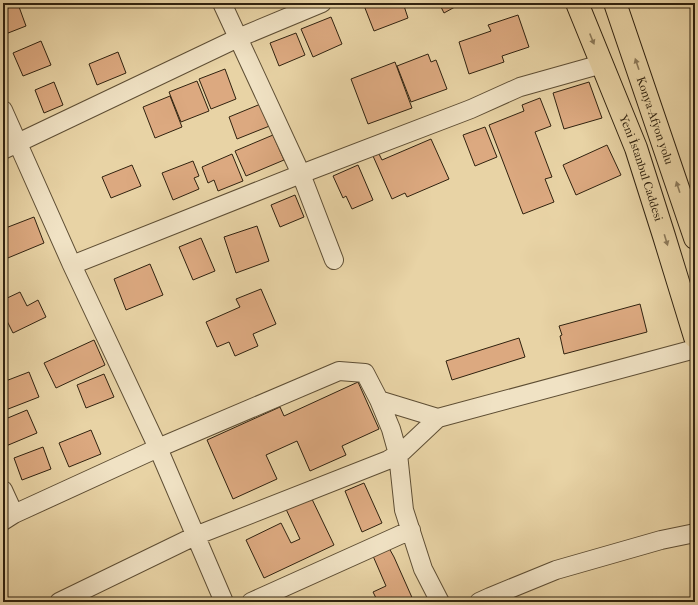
<svg xmlns="http://www.w3.org/2000/svg" width="698" height="605" viewBox="0 0 698 605" font-family="'IM FELL French Canon',serif">
<rect width="100%" height="100%" fill="#e8d3a5"/>
<filter id="stains"><feTurbulence type="fractalNoise" baseFrequency=".005" numOctaves="4"/><feColorMatrix values="0 0 0 0 .2 0 0 0 0 .09 0 0 0 0 .02 0 0 0 .5 -.17"/></filter>
<radialGradient id="worn" r=".72"><stop offset=".6" stop-color="#630" stop-opacity="0"/><stop offset="1" stop-color="#630" stop-opacity=".3"/></radialGradient>
<path fill="#dca980" stroke="#30220f" d="M363 3H403L408 18 374 31Z
M439 3H462L444 13Z
M18 4 26 26 3 35V10Z
M518 15 529 47 502 56 504 62 469 74 459 42 491 31 488 25Z
M331 17 342 44 313 57 301 29Z
M296 33 305 55 279 66 270 43Z
M41 41 51 65 23 76 13 53Z
M118 52 126 73 97 85 89 64Z
M428 54 431 62 436 60 447 89 411 102 397 66Z
M395 62 412 108 368 124 351 79Z
M225 69 236 99 211 109 199 79Z
M197 81 209 111 181 122 169 92Z
M54 82 63 105 44 113 35 90Z
M589 82 602 118 564 129 553 93Z
M170 96 182 127 155 138 143 107Z
M540 98 551 126 535 132 552 177 545 179 554 202 523 214 489 125 524 111 522 105Z
M263 103 272 125 237 139 229 117Z
M485 127 497 157 475 166 463 135Z
M273 135 284 160 246 176 235 151Z
M431 139 449 179 407 197 405 193 392 199 373 156 379 154 382 160Z
M607 145 621 175 576 195 563 165Z
M232 154 243 181 218 191 214 180 208 183 202 167Z
M193 161 199 176 194 178 199 189 173 200 162 173Z
M132 165 141 186 111 198 102 177Z
M358 165 373 200 352 209 346 196 343 198 333 176Z
M295 195 304 217 280 227 271 205Z
M34 217 44 243 3 260V229Z
M257 226 269 261 236 273 224 237Z
M201 238 215 271 193 280 179 247Z
M150 264 163 295 126 310 114 279Z
M261 289 276 324 253 334 258 346 235 356 229 342 217 347 206 322 240 307 236 299Z
M20 292 27 306 38 300 46 317 13 333 3 313V300Z
M640 304 647 332 564 354 560 336 562 335 559 326Z
M519 338 525 357 452 380 446 361Z
M94 340 105 365 56 388 44 363Z
M29 372 39 397 3 411V382Z
M104 374 114 397 86 408 77 385Z
M358 382 379 429 342 446 346 455 310 471 297 441 266 455 277 479 233 499 207 440 280 407 284 416Z
M27 410 37 433 6 446 3 440V420Z
M91 430 101 454 69 467 59 443Z
M43 447 51 469 22 480 14 458Z
M364 483 382 523 362 532 345 491Z
M310 495 334 545 264 578 246 540 281 523 291 543 300 539 285 507Z
M389 548 394 557 414 602H378L373 592 386 586 373 556Z"/>
<g fill="none" stroke-linecap="round" stroke-linejoin="round">
<g stroke="#5e4e34" stroke-width="20">
<path id="minor" d="M222 3 301 174 334 260
M3 110 72 265 158 448 224 602
M3 150 238 38 322 3
M72 265 301 174 471 109 520 87 602 64
M379 400 391 429 398 454 404 510 423 569 440 602
M3 490 14 514
M3 521 14 514 158 448 339 371 365 373 379 400 438 418
M59 602 195 536 388 460 403 451 438 418 695 349
M251 602 411 530
M479 602 490 597 556 570 661 540 695 533"/>
</g>
<g stroke="#30220f" stroke-width="24">
<g id="highway">
<path id="s1" d="M577 3 636 148 664 236 695 337"/>
<path id="s2" d="M615 3 695 238"/>
</g>
</g>
<use href="#minor" stroke="#f0e2c4" stroke-width="18"/>
<use href="#highway" stroke="#e8d3a5" stroke-width="22"/>
</g>
<defs><path id="oneway-solid" d="M-6-.8H1V-3.2L6.5 0L1 3.2V.8H-6Z"/></defs>
<g fill="#8c7a5a">
<use href="#oneway-solid" transform="translate(592 39) rotate(68)"/>
<use href="#oneway-solid" transform="translate(637 64) rotate(-109)"/>
<use href="#oneway-solid" transform="translate(678 187) rotate(-108)"/>
<use href="#oneway-solid" transform="translate(666 240) rotate(73)"/>
</g>
<g text-anchor="middle" dominant-baseline="central" stroke-width="3" stroke-linejoin="round" paint-order="stroke">
<g font-size="12" fill="#30220f" stroke="#f0e2c4">
<text stroke="none"><textPath href="#s2" startOffset="124">Konya-Afyon yolu</textPath></text>
<text stroke="none"><textPath href="#s1" startOffset="177">Yeni İstanbul Caddesi</textPath></text>
</g>
</g>
<rect width="698" height="605" fill="none" stroke="#e8d3a5" stroke-width="16"/>
<rect x="4" y="4" width="690" height="597" fill="none" stroke="#30220f" stroke-width="2"/>
<rect x="8" y="8" width="682" height="589" fill="none" stroke="#30220f"/>
<rect width="100%" height="100%" filter="url(#stains)"/>
<rect width="100%" height="100%" fill="url(#worn)"/>
</svg>
